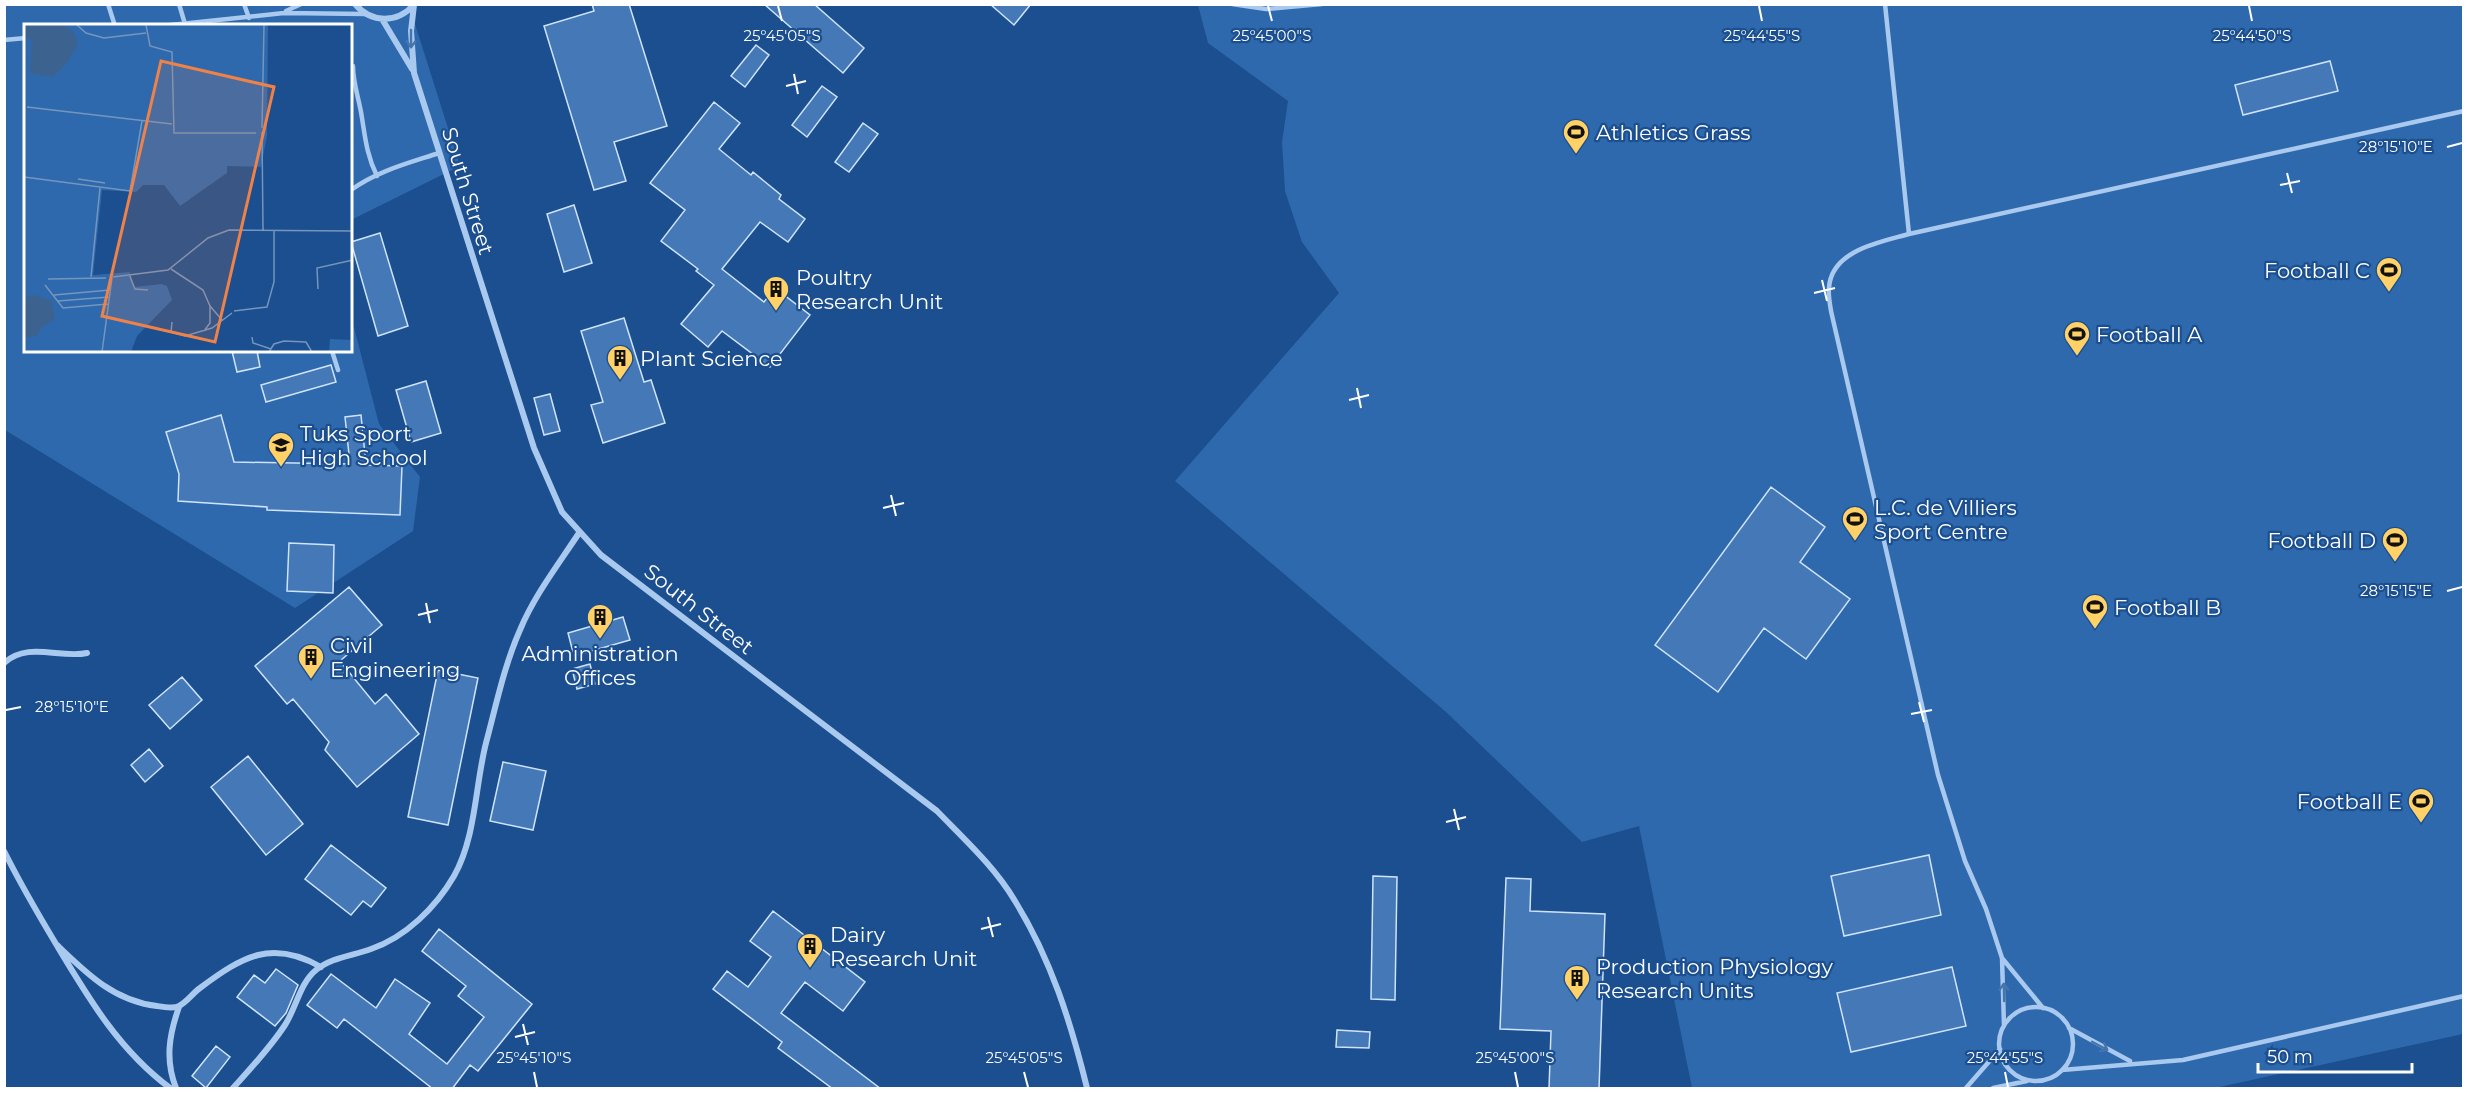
<svg xmlns="http://www.w3.org/2000/svg" width="2468" height="1093" viewBox="0 0 2468 1093" font-family="Montserrat,sans-serif">
<rect width="100%" height="100%" fill="#1b4f8f"/>
<path fill="#2e69ad" d="M4 5H409L460 166 351 220V26H26V351H351V316L379 424 420 477 413 531 295 608 5 430Z
M1198 5H2463V1034L2215 1088H1692L1639 826 1582 842 1446 712 1175 481 1339 293 1302 242 1285 191 1282 142 1288 101 1208 43Z"/>
<path fill="#4478b7" stroke="#cfe3fa" stroke-width="1.5" d="M592 4H629L667 126 614 142 626 181 594 190 544 26 594 11Z
M764 4H814L864 48 843 73Z
M990 4H1031L1014 25Z
M756 45 769 55 745 87 731 76Z
M2330 61 2338 91 2243 115 2235 85Z
M822 86 837 97 807 137 792 125Z
M714 102 740 123 719 149 751 175 753 172 781 195 779 199 805 219 788 242 760 222 722 269 764 302 775 288 810 315 770 367 722 331 708 347 681 324 714 285 696 271 698 269 661 241 685 210 650 183Z
M863 123 878 134 849 172 835 162Z
M574 205 592 263 564 272 547 214Z
M380 233 408 326 378 336 351 242Z
M624 318 644 382 651 380 665 423 603 443 591 405 603 402 581 331Z
M232 351H257L260 367 237 372Z
M331 365 336 382 266 402 261 385Z
M426 381 441 433 411 442 396 390Z
M550 394 560 431 544 435 534 398Z
M221 415 234 462 350 464 345 417 361 415 366 465 402 466 400 515 267 510V507L178 501 179 474 166 432Z
M1771 487 1825 527 1800 562 1850 599 1806 659 1764 628 1718 692 1655 645Z
M289 543 334 545 333 593 287 591Z
M349 587 382 625 340 661 375 704 386 694 419 734 357 787 325 750 329 742 293 699 287 704 255 666Z
M623 617 630 640 574 656 568 633Z
M590 664 595 684 577 689 572 669Z
M438 670 478 678 448 825 408 817Z
M182 677 202 700 170 729 149 705Z
M149 749 163 766 145 782 131 765Z
M248 756 303 824 266 855 211 787Z
M503 762 546 771 533 830 490 821Z
M331 845 386 888 371 907 363 901 351 915 305 879Z
M1929 855 1941 915 1844 936 1831 876Z
M1373 876 1397 877 1395 1000 1371 999Z
M1506 878 1531 879 1530 911 1605 914 1599 1089H1549L1551 1031 1500 1029Z
M773 911 865 982 843 1011 805 982 781 1013 881 1089H833L778 1048 782 1042 713 989 727 971 748 987 771 957 750 941Z
M439 929 532 1004 478 1071 470 1065 452 1089H433L344 1019 337 1028 307 1005 331 974 376 1008 395 979 430 1003 409 1034 447 1064 484 1017 458 996 466 986 422 951Z
M1952 967 1966 1026 1851 1052 1837 993Z
M276 969 298 985 286 1013 275 1026 237 997 254 975 265 983Z
M1337 1030 1370 1032 1369 1048 1336 1047Z
M216 1046 230 1057 206 1088 192 1076Z"/>
<g fill="none" stroke-linecap="round" stroke-linejoin="round">
<path stroke="#a9c9ee" stroke-width="4.5" d="M108 4 115 26
M179 4 185 24
M244 4 249 18
M1232 4 1266 9 1322 4
M1885 4 1909 234
M286 11 301 4
M161 26 284 13 365 14
M4 40 26 38
M353 66C353 82 358 96 361 112 365 135 366 154 377 176
M351 190C377 171 409 163 439 153
M332 351 338 370
M2002 958 2043 1008
M1999 1044a37 37 0 1 1 74 0a37 37 0 1 1-74 0Z
M2004 1026 2002 958 1986 909 1965 861 1938 775 1831 311C1830 304 1828 295 1829 288 1831 250 1881 242 1909 234L2464 111
M2069 1028 2130 1061
M2062 1070 2183 1060 2464 996
M1966 1088 2000 1049
M1993 1088 2027 1081"/>
<path stroke="#a9c9ee" stroke-width="6" d="M355 4C372 24 397 23 414 5
M414 5 411 31 414 73 534 448 562 512 601 555 937 811C964 839 995 867 1015 901 1051 959 1071 1023 1087 1088
M382 19 412 69
M4 663C28 641 60 659 87 653
M4 851C20 883 38 914 56 944 89 999 119 1050 170 1088
M57 945C86 973 114 1001 157 1006 163 1007 174 1009 179 1006 187 1002 193 993 200 988 243 956 272 939 321 967
M176 1088C165 1060 169 1035 179 1007
M233 1088C251 1068 270 1048 285 1025 296 1008 300 983 316 970 332 957 352 956 371 949 406 937 436 907 454 876 476 837 475 786 486 743 496 706 504 666 520 630 534 596 558 565 579 533"/>
</g>
<defs><path id="oneway-shaft" d="M-6 0H5M1.5-3L5.5 0L1.5 3" fill="none" stroke-width="1.6" stroke-linecap="round" stroke-linejoin="round" transform="scale(1.5)"/></defs>
<g stroke="#4674ac">
<use href="#oneway-shaft" transform="translate(411 39) rotate(90)"/>
<use href="#oneway-shaft" transform="translate(2004 992) rotate(-91)"/>
<use href="#oneway-shaft" transform="translate(2100 1046) rotate(28)"/>
</g>
<path fill="none" stroke="#fff" stroke-width="2" d="M778 6 782 21M1268 6 1272 21M1759 6 1762 21M2249 6 2252 21M794 74 798 94M786 86 806 81M2447 147 2462 143M2287 173 2292 193M2280 185 2300 181M1822 280 1827 301M1814 293 1835 288M1357 388 1361 408M1349 400 1369 395M891 495 896 516M883 508 904 503M2447 591 2462 587M426 603 430 623M418 615 438 610M1919 702 1924 722M6 710 21 707M1911 714 1932 710M1454 809 1459 830M1446 822 1466 817M988 917 993 937M981 929 1001 924M523 1024 528 1045M515 1037 535 1032M534 1072 537 1087M1024 1072 1028 1087M1515 1072 1518 1087M2005 1072 2008 1087"/>
<defs>
<g id="stadium-pin" transform="scale(1.35)"><path d="M0 17L-7.5 6A9.5 9.5 0 1 1 7.5 6Z" fill="#ffd166" stroke="#1b4f8f"/><path d="M0-5a6.5 5 0 1 0 0 10a6.5 5 0 1 0 0-10ZM-3.5-1.8h7v3.6h-7Z" fill="#111"/></g>
<g id="building-pin" transform="scale(1.35)"><path d="M0 17L-7.5 6A9.5 9.5 0 1 1 7.5 6Z" fill="#ffd166" stroke="#1b4f8f"/><path d="M-4-6H4V6H1V3H-1V6H-4ZM-2.5-4.3h1.7v1.8h-1.7ZM.8-4.3h1.7v1.8H.8ZM-2.5-1h1.7V.8h-1.7ZM.8-1h1.7V.8H.8Z" fill="#111"/></g>
<g id="school-pin" transform="scale(1.35)"><path d="M0 17L-7.5 6A9.5 9.5 0 1 1 7.5 6Z" fill="#ffd166" stroke="#1b4f8f"/><path d="M0-5L7-2L0 1L-7-2ZM-4 1L0 2.5L4 1V4Q0 6-4 4Z" fill="#111"/></g>
</defs>
<g fill-rule="evenodd">
<use href="#stadium-pin" x="1576" y="132"/>
<use href="#stadium-pin" x="2389" y="270"/>
<use href="#building-pin" x="776" y="289"/>
<use href="#stadium-pin" x="2077" y="334"/>
<use href="#building-pin" x="620" y="358"/>
<use href="#school-pin" x="281" y="445"/>
<use href="#stadium-pin" x="1855" y="519"/>
<use href="#stadium-pin" x="2395" y="540"/>
<use href="#stadium-pin" x="2095" y="607"/>
<use href="#building-pin" x="600" y="617"/>
<use href="#building-pin" x="311" y="657"/>
<use href="#stadium-pin" x="2421" y="801"/>
<use href="#building-pin" x="810" y="946"/>
<use href="#building-pin" x="1577" y="978"/>
</g>
<g text-anchor="middle" dominant-baseline="central" stroke-width="4.5" stroke-linejoin="round" paint-order="stroke">
<g font-size="21" fill="#fff" stroke="#1b4f8f" text-anchor="start">
<text x="1596" y="132">Athletics Grass</text>
<text x="2370" y="270" text-anchor="end">Football C</text>
<text x="796" y="277">Poultry<tspan x="796" dy="24">Research Unit</tspan></text>
<text x="2096" y="334">Football A</text>
<text x="640" y="358">Plant Science</text>
<text x="300" y="433">Tuks Sport<tspan x="300" dy="24">High School</tspan></text>
<text x="1874" y="507">L.C. de Villiers<tspan x="1874" dy="24">Sport Centre</tspan></text>
<text x="2376" y="540" text-anchor="end">Football D</text>
<text x="2114" y="607">Football B</text>
<text x="330" y="645">Civil<tspan x="330" dy="24">Engineering</tspan></text>
<text x="600" y="653" text-anchor="middle">Administration<tspan x="600" dy="24">Offices</tspan></text>
<text x="2402" y="801" text-anchor="end">Football E</text>
<text x="830" y="934">Dairy<tspan x="830" dy="24">Research Unit</tspan></text>
<text x="1596" y="966">Production Physiology<tspan x="1596" dy="24">Research Units</tspan></text>
</g>
<g font-size="21" fill="#fff" stroke="#1b4f8f">
<text transform="translate(468 191) rotate(73)">South Street</text>
<text transform="translate(699 609) rotate(38)">South Street</text>
</g>
</g>
<g transform="translate(24 24)">
<rect width="328" height="328" fill="#1b4f8f"/>
<path d="M0 1H244L243 112 237 143 203 142V149L156 182 140 161H119L112 168 78 166 69 251 106 248 110 263 138 260 143 262 148 276 113 312 107 328H0ZM306 315 328 316V328H305Z" fill="#2e69ad"/>
<path d="M0 1H38L48 6 54 19 43 39 29 53 6 49 8 17 0 12ZM11 271 28 277 31 295 18 303 13 312 0 314V274Z" fill="#3c6290"/>
<path fill="none" stroke="#7695bc" stroke-width="1.5" d="M53 1 62 9 80 14 122 9M122 1 126 22 148 28 150 109H232M3 83 148 100M238 104 240 1M238 108 239 206M0 153 106 167 118 97M54 155 81 159M147 245 179 266 186 282 198 296M105 250 111 265 124 266M67 253 76 164M89 253 144 246 184 214 205 206 329 207M24 255 82 254M21 261 39 284 84 280M294 265 293 244 329 236M30 271 86 266M34 277 85 273M210 287 243 283 250 258V206M148 298 147 308 161 312 188 304 208 289M180 307 186 299V281M228 313 229 319 247 325M78 328 88 254M245 328 250 320 260 317 282 318 288 328"/>
<path fill="#ee8249" fill-opacity="0.15" stroke="#ee8249" stroke-width="3" d="M137 37 250 63 191 318 78 292Z"/>
<rect width="328" height="328" fill="none" stroke="#fff" stroke-width="3"/>
</g>
<g font-size="15" text-anchor="middle" fill="#fff" stroke="#1b4f8f" stroke-width="4.5" stroke-linejoin="round" paint-order="stroke">
<text x="782" y="41">25°45'05"S</text>
<text x="1272" y="41">25°45'00"S</text>
<text x="1762" y="41">25°44'55"S</text>
<text x="2252" y="41">25°44'50"S</text>
<text x="2396" y="152">28°15'10"E</text>
<text x="2396" y="596">28°15'15"E</text>
<text x="72" y="712">28°15'10"E</text>
<text x="534" y="1063">25°45'10"S</text>
<text x="1024" y="1063">25°45'05"S</text>
<text x="1515" y="1063">25°45'00"S</text>
<text x="2005" y="1063">25°44'55"S</text>
</g>
<rect width="2468" height="1093" fill="none" stroke="#ffffff" stroke-width="12"/>
<path d="M2258 1063v9h154v-9" fill="none" stroke="#ffffff" stroke-width="3"/>
<text x="2267" y="1063" font-size="18" fill="#ffffff" stroke="#1b4f8f" stroke-width="4.5" paint-order="stroke">50 m</text>
</svg>
